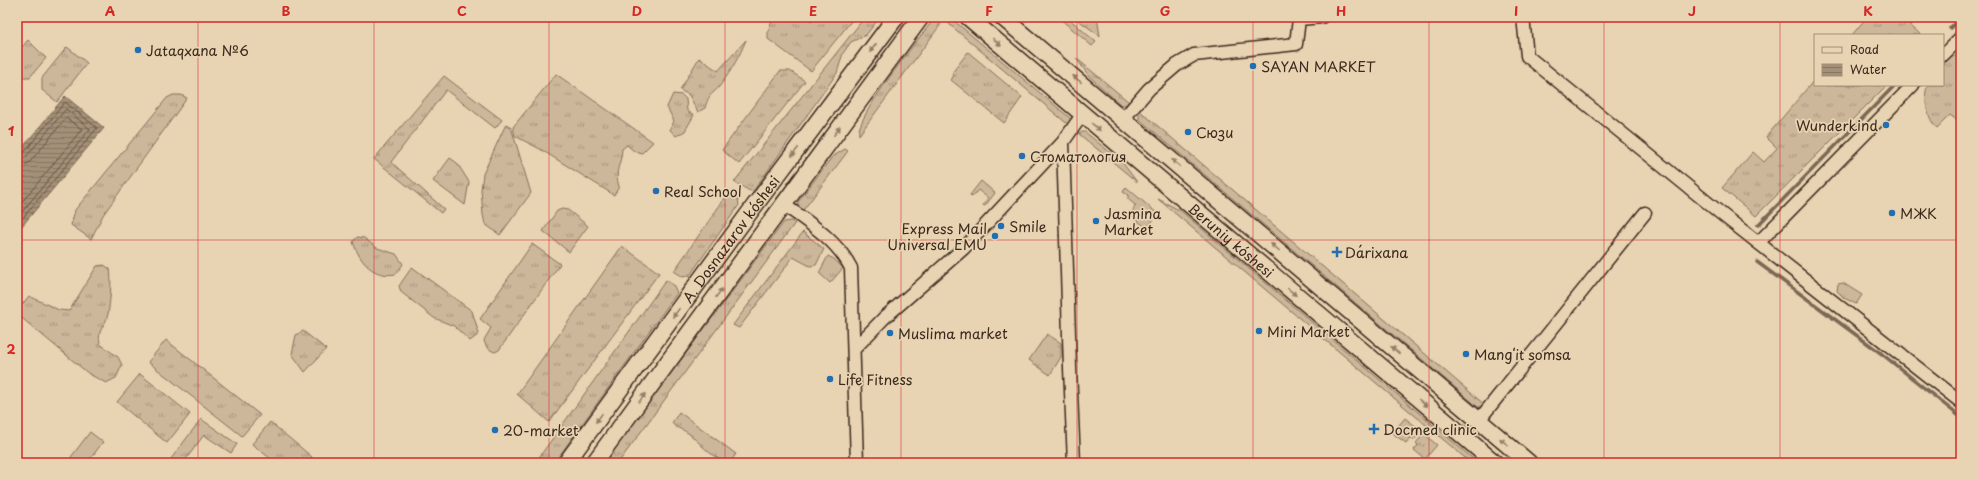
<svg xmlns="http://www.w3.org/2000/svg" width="1978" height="480" viewBox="0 0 1978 480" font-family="'Playpen Sans',sans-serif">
<defs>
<pattern id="grass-tufts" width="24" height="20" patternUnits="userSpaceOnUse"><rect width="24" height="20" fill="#ccb79a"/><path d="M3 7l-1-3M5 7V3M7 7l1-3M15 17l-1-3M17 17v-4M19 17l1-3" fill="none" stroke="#a7957d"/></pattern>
<pattern id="water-rules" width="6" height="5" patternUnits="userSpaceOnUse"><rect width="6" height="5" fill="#a49078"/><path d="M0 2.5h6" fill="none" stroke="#877662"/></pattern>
</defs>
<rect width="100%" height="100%" fill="#e8d3b2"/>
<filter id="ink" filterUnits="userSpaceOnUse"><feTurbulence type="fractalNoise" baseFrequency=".025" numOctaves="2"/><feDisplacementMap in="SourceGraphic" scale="8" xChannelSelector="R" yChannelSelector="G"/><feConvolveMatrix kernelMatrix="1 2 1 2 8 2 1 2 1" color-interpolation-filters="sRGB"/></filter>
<g filter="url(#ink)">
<path fill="url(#grass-tufts)" stroke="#84705c" d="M770 17H806L811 21 815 17H848L852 20 811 71 768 39V32L772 20Z
M865 17H880L866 35 851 42 843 53 837 73 754 190 750 191 734 182Z
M1058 17H1067L1096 42 1092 46Z
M1074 17H1097L1100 36Z
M1867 17H1901L1921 35H1852Z
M934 19 941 24 859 135C854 118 920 37 934 19Z
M952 19 1070 118 1072 123 1071 127 949 24Z
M28 40 46 58 30 77H19L17 79V53Z
M746 40C740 55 731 71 722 83 713 96 710 90 705 108L698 112 689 95 680 90 699 58 718 71Z
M67 47 87 63 57 102 42 90V78Z
M968 52 1022 97 1004 123 951 80 954 75 952 73Z
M1952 56H1961V123L1950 115 1937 128C1928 121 1922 95 1928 85H1943V65Z
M1076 58 1129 102 1125 105H1121L1089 76Z
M780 71H790L805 81 739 164 722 150Z
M556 74 653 142 642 153 634 151 627 145 622 149C621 167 614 168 619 187L614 195 540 149 515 136 513 127Z
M444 76 502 120 495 128 446 90 391 162 444 209 441 213 374 159Z
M1815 79V85H1887L1756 216 1722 188 1753 152 1764 162 1777 148 1766 137Z
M673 94 682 95 686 99 687 111 694 115 685 131 676 136 670 130 674 121 667 107Z
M173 95H181L187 98 103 215 91 239 71 225 75 210 167 98Z
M1139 110 1485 405 1482 407H1478L1139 119Z
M506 124 511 127 531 193 500 235 485 224 483 215 481 190 483 174Z
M1082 132H1085L1122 162 1137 182 1079 134Z
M845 149 848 151 801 213 797 210 798 202 832 157Z
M450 158 457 163 469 182 465 205 433 181Z
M981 181 995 193 985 206 983 205 988 198 978 190 972 197 970 195Z
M1126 187 1158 214 1147 228 1131 216 1135 205 1128 199V195L1123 192Z
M729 192 738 198 739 205 690 275 683 277 674 271Z
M1158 199 1181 211 1478 463H1471Z
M562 209 568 210 588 226 569 252 543 231 557 211Z
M791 221 795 223 618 463H604L784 222Z
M803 232 824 249 816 265 810 266 793 257 739 328 733 325Z
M357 237 364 238 377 248 396 254 403 264 396 274C373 278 360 262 353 242Z
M532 244 560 264 499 350 495 352C489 350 485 346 484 340L491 328 480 319Z
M622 246 659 273 549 422 517 394Z
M828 256 834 259 843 268 830 283 819 273Z
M104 265 110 269C112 280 110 304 108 314 105 328 97 328 100 344L118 357 122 365 116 378 106 383 89 374 17 314V311L29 296 59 310 69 311 97 266Z
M412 267 472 311 479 334 470 341 454 326 434 318 401 292 399 286Z
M666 280 674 286 677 293 554 463H535Z
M1843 283 1862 295 1856 304 1844 298 1837 291 1838 284Z
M303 331 326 349 305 372 292 354 296 335Z
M1047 334 1061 343V357L1050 375 1029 360Z
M166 340 260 415 242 436 148 362Z
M140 374 190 414 167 443 117 402Z
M679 412 736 454 730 462C714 462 699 441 688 433 682 429 675 428 672 423Z
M1405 418 1422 431 1414 440 1410 438 1406 443 1392 433Z
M201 419 237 444 231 453 204 435 183 463H168Z
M270 422 312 457 307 463H276L252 444Z
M1424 434 1437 445 1425 459 1414 450 1418 445 1416 443Z"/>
<path fill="#ccb79a" stroke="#84705c" d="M90 432 103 442 87 463H78L71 457Z"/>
<path fill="url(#water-rules)" stroke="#7a6754" d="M65 96 104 128 17 232V154Z"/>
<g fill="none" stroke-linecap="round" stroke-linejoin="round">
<path stroke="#655342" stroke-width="1" d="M17 156 22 155 65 102 97 128 17 225
M17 161 25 158 66 109 90 129 17 218
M17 167 29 163 66 118 82 129 17 208"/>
<path stroke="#7a6754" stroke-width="3.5" d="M1950 28 1958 20V17
M1758 225 1895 85
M1757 262 1882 354 1959 416"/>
<g stroke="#3b2a1e" stroke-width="15">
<path id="minor" d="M1523 17 1527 56 1724 216 1961 402
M1943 55 1961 37
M1124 118 1149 89 1177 65 1194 55 1296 44 1299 19 1322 17
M783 204C808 222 837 240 851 268L857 463
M1758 243 1913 85
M854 349 884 318 964 248 1063 142
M1479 420 1645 213
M1074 463 1070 368 1063 142 1082 115"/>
</g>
<g stroke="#3b2a1e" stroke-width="19">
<g id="major">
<path id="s1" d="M968 17 1495 463"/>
<path d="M1002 17 1529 463"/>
<path id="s2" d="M566 463 755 205 896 17"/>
<path d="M594 463 921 17"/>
</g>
</g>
<use href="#minor" stroke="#e8d3b2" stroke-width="12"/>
<use href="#major" stroke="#e8d3b2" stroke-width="16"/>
</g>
<defs><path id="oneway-solid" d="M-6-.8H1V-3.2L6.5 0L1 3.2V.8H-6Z"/></defs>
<g fill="#927e68">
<use href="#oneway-solid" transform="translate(997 42) rotate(40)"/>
<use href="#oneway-solid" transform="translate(873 48) rotate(127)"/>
<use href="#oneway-solid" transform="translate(1077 79) rotate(-140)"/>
<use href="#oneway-solid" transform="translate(1096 127) rotate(40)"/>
<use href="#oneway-solid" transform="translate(837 131) rotate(-54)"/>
<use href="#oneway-solid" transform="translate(795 152) rotate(127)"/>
<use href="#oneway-solid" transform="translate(1176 163) rotate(-140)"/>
<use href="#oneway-solid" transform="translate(1275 247) rotate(-140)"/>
<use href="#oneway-solid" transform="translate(1292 292) rotate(40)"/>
<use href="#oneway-solid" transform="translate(719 293) rotate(-54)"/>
<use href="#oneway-solid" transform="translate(676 313) rotate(126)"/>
<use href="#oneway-solid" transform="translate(1395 350) rotate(-139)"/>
<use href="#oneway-solid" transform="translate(642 398) rotate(-54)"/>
<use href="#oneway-solid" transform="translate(1423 403) rotate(40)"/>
<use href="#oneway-solid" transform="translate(599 418) rotate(126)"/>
<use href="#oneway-solid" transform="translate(1504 442) rotate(-140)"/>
</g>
</g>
<path fill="none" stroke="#d62828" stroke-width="1" stroke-opacity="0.55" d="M198 17V463M374 17V463M549 17V463M725 17V463M901 17V463M1077 17V463M1253 17V463M1429 17V463M1604 17V463M1780 17V463M17 240H1961"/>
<g fill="#1f6fb2" stroke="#e8d3b2" stroke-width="1.5">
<circle cx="138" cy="50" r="4"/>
<circle cx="1253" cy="66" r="4"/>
<circle cx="1886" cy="125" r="4"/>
<circle cx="1188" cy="132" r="4"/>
<circle cx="1022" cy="156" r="4"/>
<circle cx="656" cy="191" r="4"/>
<circle cx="1892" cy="213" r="4"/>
<circle cx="1096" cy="221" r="4"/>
<circle cx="1001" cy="226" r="4"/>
<circle cx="995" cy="236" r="4"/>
<path d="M1335 246h4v4h4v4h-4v4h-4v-4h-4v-4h4z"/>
<circle cx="1259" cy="331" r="4"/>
<circle cx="890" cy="333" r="4"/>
<circle cx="1466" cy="354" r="4"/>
<circle cx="830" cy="379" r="4"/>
<path d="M1372 423h4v4h4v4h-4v4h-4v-4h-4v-4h4z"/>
<circle cx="495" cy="430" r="4"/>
</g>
<g text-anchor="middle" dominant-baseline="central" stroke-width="3.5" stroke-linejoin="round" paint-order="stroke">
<g font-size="14" fill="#3b2a1e" stroke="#e8d3b2" text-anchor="start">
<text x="146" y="50">Jataqxana №6</text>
<text x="1261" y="66">SAYAN MARKET</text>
<text x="1878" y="125" text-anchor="end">Wunderkind</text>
<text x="1196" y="132">Сюзи</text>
<text x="1030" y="156">Стоматология</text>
<text x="664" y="191">Real School</text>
<text x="1104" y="213">Jasmina<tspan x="1104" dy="16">Market</tspan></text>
<text x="1900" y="213">МЖК</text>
<text x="1009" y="226">Smile</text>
<text x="987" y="228" text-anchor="end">Express Mail<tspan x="987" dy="16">Universal EMU</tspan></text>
<text x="1345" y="252">Dárixana</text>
<text x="1267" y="331">Mini Market</text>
<text x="898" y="333">Muslima market</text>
<text x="1474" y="354">Mangʻit somsa</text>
<text x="838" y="379">Life Fitness</text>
<text x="1383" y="429">Docmed clinic</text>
<text x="503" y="430">20-market</text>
</g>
<g font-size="14" fill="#3b2a1e" stroke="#e8d3b2">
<text stroke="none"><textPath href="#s2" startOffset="278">A. Dosnazarov kóshesi</textPath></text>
<text stroke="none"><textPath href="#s1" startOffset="345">Beruniy kóshesi</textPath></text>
</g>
</g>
<rect width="1978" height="480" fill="none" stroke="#e8d3b2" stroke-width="44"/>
<rect x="1814" y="34" width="130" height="52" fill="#e8d3b2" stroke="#a38f77"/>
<rect x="1822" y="47" width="20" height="6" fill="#e8d3b2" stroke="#a38f77"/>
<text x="1850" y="54" font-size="12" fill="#3b2a1e">Road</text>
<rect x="1822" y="64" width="20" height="12" fill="url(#water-rules)" stroke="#a38f77"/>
<text x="1850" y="74" font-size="12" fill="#3b2a1e">Water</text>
<rect x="22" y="22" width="1934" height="436" fill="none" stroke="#d62828" stroke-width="1.5"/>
<g font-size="13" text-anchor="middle" font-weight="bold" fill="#d62828">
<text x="110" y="16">A</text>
<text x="286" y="16">B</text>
<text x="462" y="16">C</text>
<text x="637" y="16">D</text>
<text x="813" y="16">E</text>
<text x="989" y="16">F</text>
<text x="1165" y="16">G</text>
<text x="1341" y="16">H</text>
<text x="1516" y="16">I</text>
<text x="1692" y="16">J</text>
<text x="1868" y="16">K</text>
<text x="11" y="136">1</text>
<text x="11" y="354">2</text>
</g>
</svg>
